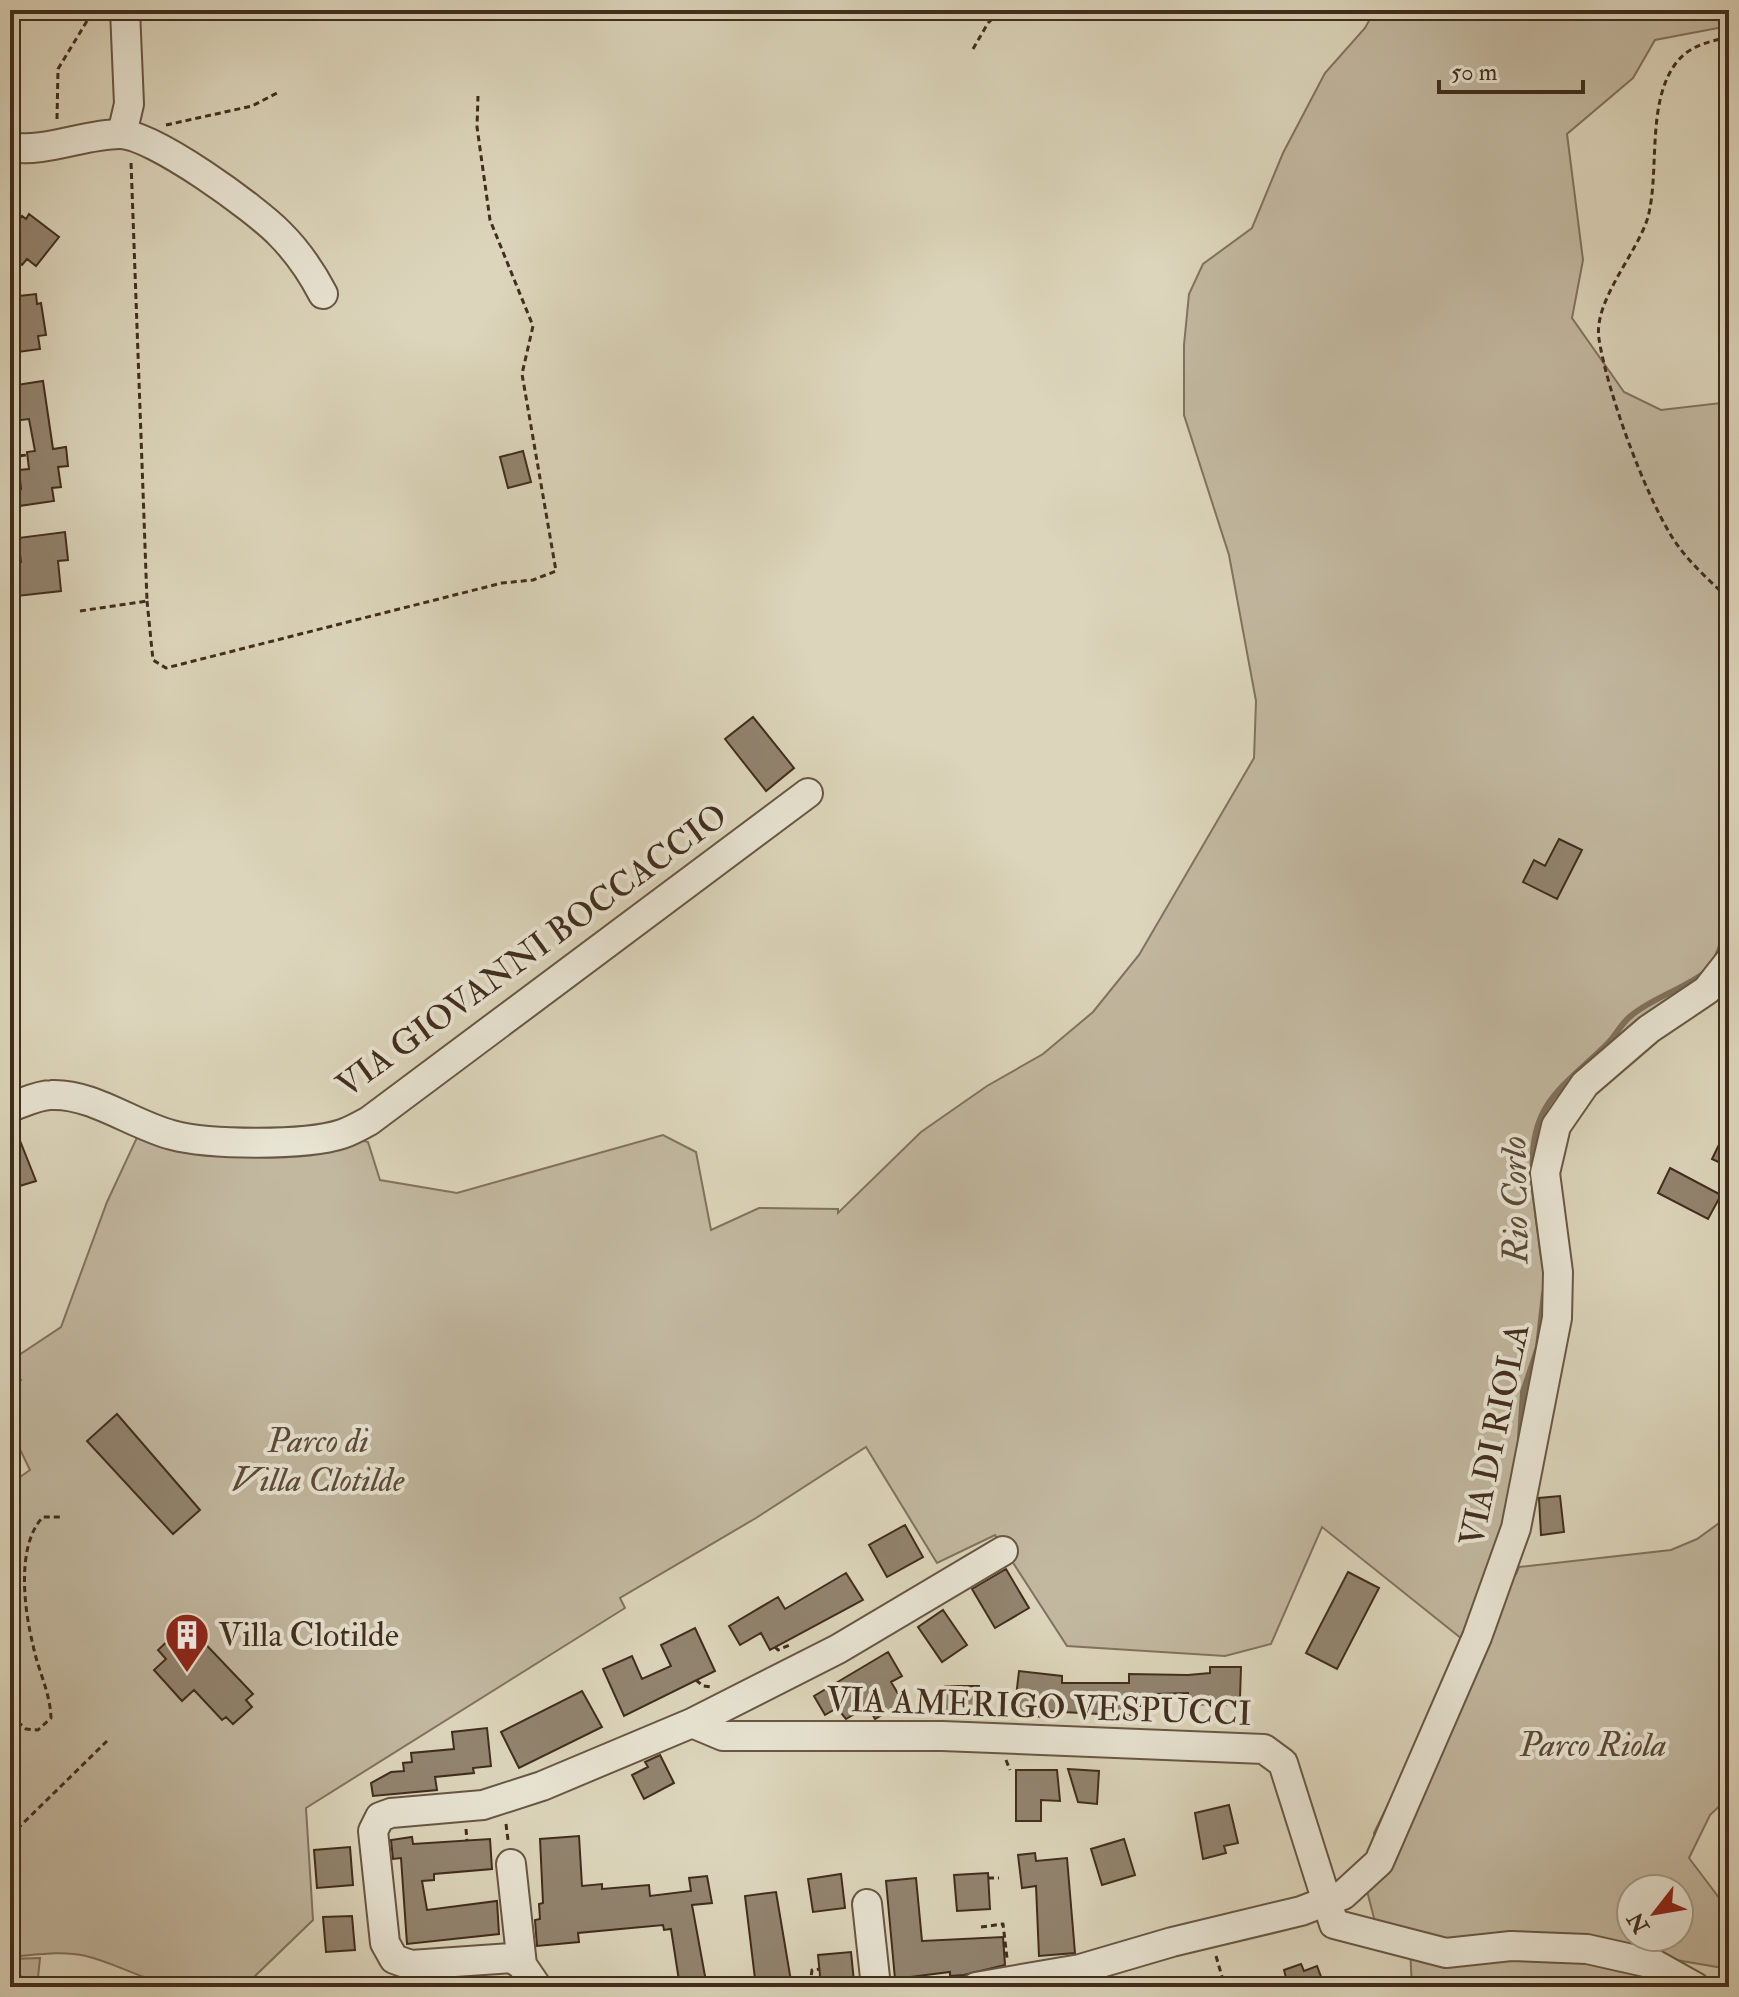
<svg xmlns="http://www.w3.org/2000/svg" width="1739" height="1997" viewBox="0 0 1739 1997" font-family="'IM FELL Double Pica',serif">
<rect width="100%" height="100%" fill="#dcd5bb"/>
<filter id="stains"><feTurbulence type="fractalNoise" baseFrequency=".0025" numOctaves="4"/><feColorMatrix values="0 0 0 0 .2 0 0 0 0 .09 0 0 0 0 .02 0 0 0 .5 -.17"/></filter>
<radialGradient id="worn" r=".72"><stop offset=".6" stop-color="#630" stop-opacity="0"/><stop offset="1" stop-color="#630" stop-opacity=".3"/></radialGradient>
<path fill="#c2b8a0" stroke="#82725e" stroke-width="2" fill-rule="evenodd" d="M1375 10H1729V26L1655 40 1633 78 1567 134 1583 260 1572 318 1624 392 1661 410 1729 402V960L1561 1120 1550 1292 1498 1575 1516 1574 1519 1567 1671 1550 1697 1539 1729 1516V1797L1710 1815 1689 1858 1729 1911V1969L1658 1957 1657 1960 1727 1987H1412L1410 1948 1375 1922 1367 1891 1381 1868 1374 1833 1467 1643 1322 1527 1271 1644 1225 1656 1067 1646 995 1535 937 1563 866 1447 756 1518 620 1598 625 1608 306 1808 313 1920 254 1977 228 1982 200 1977 195 1987C151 1987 126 1966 86 1956 61 1950 35 1955 10 1957V1484L30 1470 10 1429V1391L21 1380 10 1371V1361L61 1327 107 1202 140 1131 360 1140 368 1142 380 1180 457 1193 663 1135 696 1152 711 1230 759 1208 838 1209V1213L921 1132 987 1086 1043 1054 1093 1012 1139 955 1254 758 1256 701 1229 555 1184 415V345L1189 294 1203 264 1252 228 1283 153 1325 73 1365 28ZM1631 1889H1679V1937H1631Z
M40 1958 37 1987H10V1959Z"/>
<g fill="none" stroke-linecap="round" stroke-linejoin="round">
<path stroke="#7e705b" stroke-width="6" d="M1716 959 1729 925
M1533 1171C1529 1102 1565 1086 1608 1043 1616 1035 1622 1022 1632 1015 1654 997 1684 989 1707 971
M1534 1190 1543 1258
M1520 1438 1523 1392 1538 1347 1544 1293"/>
</g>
<path fill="#92846f" stroke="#412d1d" stroke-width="2" d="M29 214 59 237 36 266 27 259 22 265 10 256V231L22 216 26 219Z
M36 294 37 304 41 303 46 335 38 336 40 349 10 353V297Z
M43 381 53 449 66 447 68 466 58 467 61 487 52 488 54 501 12 507 10 491 21 489 19 470 29 469 27 452 35 451 29 419 13 421 10 386Z
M523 451 531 482 508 488 500 457Z
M65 532 68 560 58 561 61 591 17 596 13 564 21 562 18 538Z
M753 717 794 768 766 791 725 739Z
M1559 839 1582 850 1557 899 1523 882 1534 860 1545 866Z
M13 1123 36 1181 10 1189V1124Z
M1729 1124V1167L1712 1159Z
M1670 1168 1721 1195 1708 1219 1658 1193Z
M117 1414 200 1510 173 1534 87 1441Z
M1560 1496 1564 1532 1541 1535 1539 1498Z
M905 1525 923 1557 887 1577 869 1545Z
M1006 1569 1029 1608 995 1628 972 1589Z
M1348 1572 1379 1588 1337 1669 1306 1653Z
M846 1573 863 1600 770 1650 761 1633 740 1645 729 1626 778 1597 785 1609Z
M943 1610 967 1645 942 1662 918 1627Z
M695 1628 715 1671 624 1716 603 1669 632 1656 642 1679 671 1666 661 1645Z
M193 1631 253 1694 246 1700 252 1707 233 1724 226 1717 222 1720 194 1690 182 1701 154 1670 166 1659 158 1650 173 1636 180 1643Z
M888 1652 902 1676 891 1682 903 1702 875 1719 868 1706 846 1719 837 1708 825 1715 814 1696Z
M1210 1667H1241L1240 1698H1226V1705L1188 1704V1693L1155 1694 1156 1706H1136V1716L1044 1711 1043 1717 1014 1714 1019 1671 1062 1676V1683H1129V1674L1188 1675 1210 1673Z
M945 1686H979V1711L945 1712Z
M582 1691 602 1727 519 1768 501 1732Z
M487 1728 491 1766 473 1768 474 1773 435 1777 437 1790 373 1796 371 1783 391 1772 404 1771 403 1763 412 1762 411 1753 454 1749 452 1732Z
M660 1755 674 1783 644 1799 632 1775 648 1767 645 1762Z
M1068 1769 1099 1771 1097 1804 1078 1802Z
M1016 1770H1057L1060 1801 1041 1800V1821H1016Z
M1229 1805 1238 1843 1224 1846 1226 1853 1203 1859 1195 1813Z
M579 1836 582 1886 602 1884V1889L649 1885 650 1896 691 1891 689 1878 707 1876 712 1903 692 1905 707 1987H680L671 1929 664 1930 663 1925 578 1933 579 1942 537 1946 535 1920 540 1919 539 1904 543 1903 540 1839Z
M412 1837 413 1844 490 1839 492 1869 434 1874V1880L422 1881 427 1910 497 1901 499 1934 407 1944 401 1858 393 1859 391 1840Z
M1124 1839 1135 1875 1102 1885 1091 1849Z
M350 1847 353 1885 317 1888 314 1850Z
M1035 1853 1036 1861 1067 1858 1075 1953 1039 1956 1036 1886 1022 1888 1018 1855Z
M988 1873 990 1909 957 1911 954 1875Z
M841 1874 845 1908 813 1912 808 1879Z
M916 1878 922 1941 1003 1937 1005 1965 964 1975 950 1976V1972L895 1979 886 1881Z
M776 1892 792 1987H756L745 1896Z
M352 1916 355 1950 326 1952 323 1917Z
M851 1952 854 1982 821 1986 818 1955Z
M1301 1964 1304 1971 1317 1966 1323 1982 1309 1987H1266L1286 1978 1284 1970Z"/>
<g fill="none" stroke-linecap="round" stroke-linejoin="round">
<g stroke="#685744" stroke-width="32">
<path id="minor" d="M122 134 129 104 125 10
M10 147C45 153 84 134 120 134 153 134 256 209 280 234 298 252 311 271 323 294
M10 1107C23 1103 38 1095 51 1095 92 1093 133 1125 172 1135 209 1145 305 1146 342 1134 351 1131 360 1126 369 1121L808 793
M692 1723 723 1736H942L1264 1749 1283 1763 1334 1924 1446 1953 1511 1946 1587 1949 1654 1964 1695 1987
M511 1864 522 1965
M867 1904 876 1987
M537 1987 522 1965 512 1958 411 1965 394 1959 385 1943 373 1831 380 1817 391 1813 483 1805 542 1786 692 1723 838 1649 1003 1551
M976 1987 1080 1969 1172 1942 1301 1911 1343 1895 1379 1862 1477 1637 1516 1528 1557 1318 1558 1272 1545 1173 1556 1126 1585 1084 1649 1029 1707 990 1729 962"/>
</g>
<path stroke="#412d1d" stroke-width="3" stroke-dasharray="6 4" stroke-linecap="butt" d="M1729 37C1708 42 1690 45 1676 63 1646 103 1660 171 1648 217 1637 254 1593 301 1599 339 1607 391 1644 492 1672 537 1687 561 1709 580 1729 599
M973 49 988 23 1002 10
M57 119 58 69 87 21
M166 125 252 106 277 93
M10 416H12
M10 457 27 455
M10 477 20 476
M10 505H12
M147 601 153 660 166 668 502 583 533 580 556 571 522 374 533 326 490 220 477 127 478 96
M80 611 147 601 131 162
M775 1647 778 1650 792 1644
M696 1680 703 1686 713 1687
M1221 1705V1725
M1149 1706 1150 1722
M10 1715 26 1729 38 1730 51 1718C50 1691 38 1671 33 1645 24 1609 16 1545 43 1517H63
M1006 1760 1010 1770
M506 1824 508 1840
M466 1829 467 1841
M10 1836 107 1741
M988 1878H999
M981 1927 1003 1924 1007 1958
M1216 1956 1225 1987
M10 1974 31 1980
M914 1977 915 1984
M810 1985 812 1970 820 1969"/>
<use href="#minor" stroke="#e8e4d3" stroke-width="28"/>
</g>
<defs>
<g id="building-pin" transform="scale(2.3)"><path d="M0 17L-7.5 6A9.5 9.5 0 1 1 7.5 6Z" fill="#8f2418" stroke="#e8e4d3"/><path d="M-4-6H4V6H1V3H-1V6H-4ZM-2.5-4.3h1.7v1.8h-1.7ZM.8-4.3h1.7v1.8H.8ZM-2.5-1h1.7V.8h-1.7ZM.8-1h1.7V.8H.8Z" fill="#fff"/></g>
</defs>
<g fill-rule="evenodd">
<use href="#building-pin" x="187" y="1635"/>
</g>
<g text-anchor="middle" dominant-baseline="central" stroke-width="8" stroke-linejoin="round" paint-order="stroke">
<g font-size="34" fill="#412d1d" stroke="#e8e4d3">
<text transform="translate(532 951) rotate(-36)">VIA GIOVANNI BOCCACCIO</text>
<text transform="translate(1495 1435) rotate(-78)">VIA DI RIOLA</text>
<text transform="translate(1039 1707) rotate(2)">VIA AMERIGO VESPUCCI</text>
</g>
<g font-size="34" font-style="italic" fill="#5b4937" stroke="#e8e4d3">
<text x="318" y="1441">Parco di<tspan x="318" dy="39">Villa Clotilde</tspan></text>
<text x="1593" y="1745">Parco Riola</text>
</g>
<g font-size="34" fill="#412d1d" stroke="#e8e4d3" text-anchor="start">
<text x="218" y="1635">Villa Clotilde</text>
</g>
<g font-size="36" font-style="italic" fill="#5a4937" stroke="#e8e4d3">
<text transform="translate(1515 1200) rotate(-91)">Rio Corlo</text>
</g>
</g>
<rect width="1739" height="1997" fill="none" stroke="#dcd5bb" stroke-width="40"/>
<rect x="12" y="12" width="1715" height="1973" fill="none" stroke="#412d1d" stroke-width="4"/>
<rect x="20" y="20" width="1699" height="1957" fill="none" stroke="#412d1d" stroke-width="2"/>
<g transform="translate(1655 1913) rotate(239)"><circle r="38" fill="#e8e4d3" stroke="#a59b8a" stroke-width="2"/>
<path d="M0-6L14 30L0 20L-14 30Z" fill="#8f2418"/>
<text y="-12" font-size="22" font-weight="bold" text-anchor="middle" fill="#412d1d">N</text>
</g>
<path d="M1439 80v12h144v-12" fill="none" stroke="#412d1d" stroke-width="4"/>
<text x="1451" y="80" font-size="24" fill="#412d1d" stroke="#e8e4d3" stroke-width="6" paint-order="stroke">50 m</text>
<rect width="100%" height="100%" filter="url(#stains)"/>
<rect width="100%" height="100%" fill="url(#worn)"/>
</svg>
